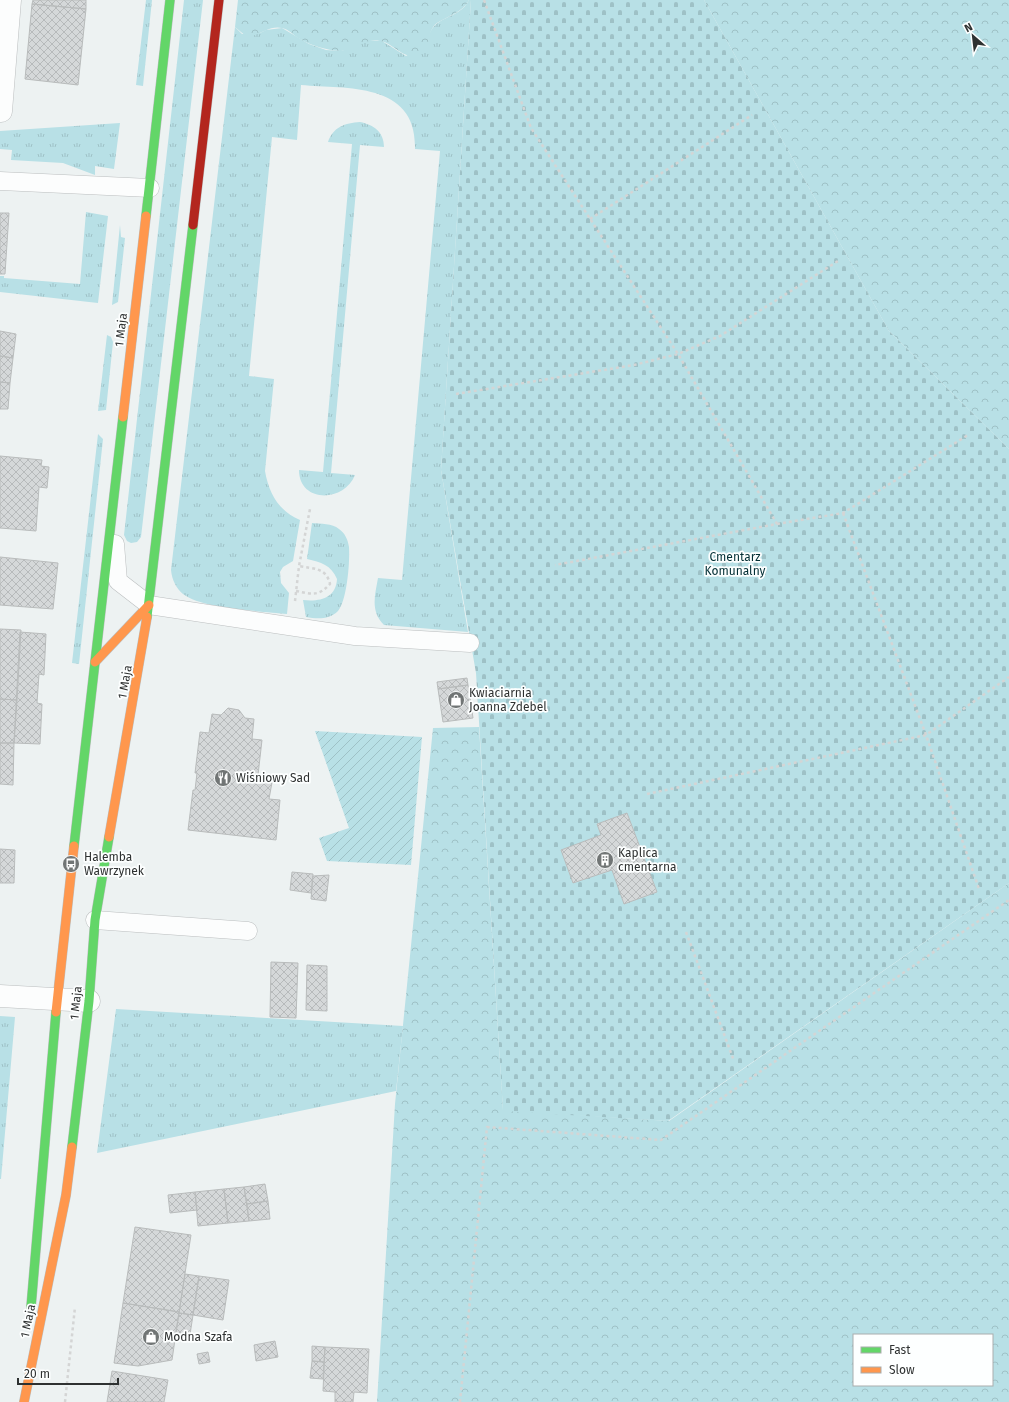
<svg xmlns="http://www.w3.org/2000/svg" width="1009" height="1402" viewBox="0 0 1009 1402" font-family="'Fira Sans',sans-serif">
<defs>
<pattern id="grass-tufts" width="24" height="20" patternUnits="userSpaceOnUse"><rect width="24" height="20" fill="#b8e0e6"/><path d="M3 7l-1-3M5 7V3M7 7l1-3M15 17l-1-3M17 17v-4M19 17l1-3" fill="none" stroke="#9ec1c6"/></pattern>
<pattern id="forest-crowns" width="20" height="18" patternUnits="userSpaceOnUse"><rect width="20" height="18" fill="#b8e0e6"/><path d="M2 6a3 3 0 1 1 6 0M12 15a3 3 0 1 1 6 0" fill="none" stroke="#9ec1c6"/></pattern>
<pattern id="cemetery-stones" width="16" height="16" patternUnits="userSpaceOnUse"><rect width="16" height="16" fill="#b8e0e6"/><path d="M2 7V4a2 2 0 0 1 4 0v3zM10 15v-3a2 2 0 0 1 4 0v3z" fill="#9ec1c6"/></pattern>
<pattern id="garden-furrows" width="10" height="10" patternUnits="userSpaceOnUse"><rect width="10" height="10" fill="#b8e0e6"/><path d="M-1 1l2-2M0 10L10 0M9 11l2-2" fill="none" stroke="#9ec1c6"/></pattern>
<pattern id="building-cross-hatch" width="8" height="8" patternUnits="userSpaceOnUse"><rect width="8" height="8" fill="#d5d8d9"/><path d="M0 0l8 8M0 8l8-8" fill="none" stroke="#b7babb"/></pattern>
</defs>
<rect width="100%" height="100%" fill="#edf2f2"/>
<path fill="url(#grass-tufts)" d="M146 0H152L143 86 136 85Z
M184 0H203L141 537 137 542 131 543 127 541 124 535Z
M469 0H471L441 470 468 632 384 625C370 611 375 595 378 578L402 580 440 151 415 149C417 82 348 89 301 85L297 140 272 137 249 376 274 379 265 471C269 494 279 511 300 520L293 561 283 567 280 572 281 583 289 593 287 614C262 611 202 609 183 594 176 588 172 580 171 570L235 27 242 34 260 33 266 30 282 28 309 44 326 50 342 51 364 41H382L406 56 428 42C430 14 459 21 469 0Z
M360 122C374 125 384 132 384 147L360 145 331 473 355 475C344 503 299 503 299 470L323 472 352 144 328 142C333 127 345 123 360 122Z
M120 123 114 169 95 166V175L63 163 11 160 12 150 0 149V131Z
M86 212 108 216 98 303 0 292V276H4V278L80 284Z
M120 225 121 237 125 238 118 302 112 305Z
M107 335 111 337 113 342 106 410 98 411Z
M98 434 103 439 79 664 72 663Z
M312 523C321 524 332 523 339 529 345 533 348 540 349 547 350 562 347 600 338 611 329 620 317 619 306 617L303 600C320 602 336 598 337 579 331 565 321 562 307 559Z
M116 1009 403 1026 396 1091 97 1153Z
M0 1016 15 1017 1 1179H0Z"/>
<path fill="url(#forest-crowns)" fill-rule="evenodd" d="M238 0H469C463 12 448 16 437 23 426 31 432 47 421 53 404 63 395 43 380 41 362 38 352 52 340 51 326 50 312 46 300 39 294 36 289 29 282 28 269 25 259 36 247 37L235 27Z
M704 0H1009V449L889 331Z
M479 727 503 1110 669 1121 1009 883V1402H377L395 1104 433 728ZM854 1335H992V1385H854Z"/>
<path fill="url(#cemetery-stones)" d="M471 0H704L889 331 1009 449V883L668 1121 503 1111 476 673 441 470Z"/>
<path fill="url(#garden-furrows)" d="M315 731 422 737 411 865 327 861 319 838 349 828Z"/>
<path fill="url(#building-cross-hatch)" stroke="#b9bcbc" d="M33 0H86V9L32 4Z
M32 4 86 9 78 85 25 79Z
M0 213H9L5 274H0Z
M0 331 16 334 13 358 0 356Z
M0 356 13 358 10 383 0 382Z
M0 382 10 383 8 409H0Z
M0 456 42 460 41 466 49 467 47 488 39 487 36 531 0 528Z
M0 557 58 563 53 609 0 605Z
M0 629 21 630 17 700 0 699Z
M20 632 46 634 44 675 39 674 37 703 42 704 40 744 14 743Z
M467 678 468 685 438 689 437 682Z
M468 685 473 718 443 722 438 689Z
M0 699 17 700 14 743H0Z
M228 708 239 710 245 718 254 719 252 739 262 740 258 775 273 777 269 799 280 800 276 840 188 830 193 790H195L197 773H195L200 732 209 733 212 714 221 715Z
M0 743H14L13 785 0 784Z
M627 813 657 892 624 904 612 870 573 883 561 850 601 835 597 824Z
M0 849 15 850 14 883H0Z
M292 872 313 874 311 893 290 890Z
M329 875 326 901 311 899 313 876Z
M271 962 298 963 296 1018 270 1017Z
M307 965 327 966V1011L306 1010Z
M265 1184 268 1201 247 1204 244 1187Z
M244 1187 249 1221 228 1223 224 1189Z
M224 1189 228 1223 198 1226 195 1192Z
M195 1192 197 1210 170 1213 168 1195Z
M268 1201 270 1219 249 1221 247 1204Z
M135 1227 191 1235 179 1312 123 1303Z
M185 1274 199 1276 193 1315 179 1313Z
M199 1276 229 1280 223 1320 193 1315Z
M123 1303 179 1312 172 1360 138 1366 114 1363Z
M179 1313 193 1315 189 1341 175 1338Z
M275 1341 278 1357 256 1361 254 1345Z
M312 1346 325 1347 324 1362 312 1361Z
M325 1347 369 1349 367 1393 354 1392 353 1402H335V1392L323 1391Z
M208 1352 210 1362 199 1364 197 1354Z
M312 1361 324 1362 323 1379 310 1378Z
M112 1371 168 1380 164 1402H107Z"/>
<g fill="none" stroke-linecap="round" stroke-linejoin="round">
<g stroke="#bbbebf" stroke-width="19">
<path id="lane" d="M0 181 150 188
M115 544 118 581 149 605 355 636 470 643
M95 920 248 931"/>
</g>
<g stroke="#bbbebf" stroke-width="23">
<path id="street" d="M1 111 10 0
M0 996 89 1001"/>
</g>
<g stroke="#bbbebf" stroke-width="10">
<path id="fast" d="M146 216 170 0
M147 617 193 225
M74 846 123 417
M72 1147 89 1001 95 920 109 837
M31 1307 56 1012"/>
</g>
<g stroke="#bbbebf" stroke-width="10">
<path id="slow" d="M123 417 146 216
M95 662 149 605
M109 837 147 617
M56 1012 74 846
M24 1402 66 1195 72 1147"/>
</g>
<g stroke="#bbbebf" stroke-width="10">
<path id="jam" d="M193 225 219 0"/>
</g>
<path stroke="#d4d5d5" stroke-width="2.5" stroke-dasharray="3 3" stroke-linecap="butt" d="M484 0 531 128 678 354 777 524 555 565
M590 219 752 115
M456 394 634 365 678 354 720 336 838 261
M843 513 926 735 1009 677
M777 524 843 513 968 435
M296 591C312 594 318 597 330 584 326 567 313 569 299 566
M295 601 299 566 310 509
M647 794 926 735 979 889
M686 932 734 1061
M65 1402 75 1307
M460 1402 487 1127 661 1140 1009 900"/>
<use href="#lane" stroke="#fcfdfd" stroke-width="18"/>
<use href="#street" stroke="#fcfdfd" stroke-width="22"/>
<use href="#fast" stroke="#63d668" stroke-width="9"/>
<use href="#slow" stroke="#ff974d" stroke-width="9"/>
<use href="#jam" stroke="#b3261e" stroke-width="9"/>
</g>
<defs>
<g id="shop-disc" transform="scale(0.9)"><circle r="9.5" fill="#717575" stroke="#fdffff"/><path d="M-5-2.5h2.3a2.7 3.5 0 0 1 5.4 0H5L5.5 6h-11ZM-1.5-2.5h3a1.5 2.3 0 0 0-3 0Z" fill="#fff"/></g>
<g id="restaurant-disc" transform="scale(0.9)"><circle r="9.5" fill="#717575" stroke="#fdffff"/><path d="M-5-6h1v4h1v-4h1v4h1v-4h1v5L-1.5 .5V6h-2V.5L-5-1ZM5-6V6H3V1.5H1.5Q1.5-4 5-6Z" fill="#fff"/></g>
<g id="building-disc" transform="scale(0.9)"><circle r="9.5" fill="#717575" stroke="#fdffff"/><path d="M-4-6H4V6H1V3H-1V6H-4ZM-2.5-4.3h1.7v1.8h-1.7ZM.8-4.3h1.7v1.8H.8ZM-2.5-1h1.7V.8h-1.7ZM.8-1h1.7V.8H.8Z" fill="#fff"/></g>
<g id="bus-disc" transform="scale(0.9)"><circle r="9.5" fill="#717575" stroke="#fdffff"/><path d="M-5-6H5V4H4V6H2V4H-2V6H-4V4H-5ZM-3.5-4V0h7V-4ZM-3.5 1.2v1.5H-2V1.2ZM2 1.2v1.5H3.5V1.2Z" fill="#fff"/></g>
</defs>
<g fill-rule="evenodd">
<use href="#shop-disc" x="456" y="700"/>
<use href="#restaurant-disc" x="223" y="778"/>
<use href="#building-disc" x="605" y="860"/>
<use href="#bus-disc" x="71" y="864"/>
<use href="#shop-disc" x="151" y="1337"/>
</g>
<g text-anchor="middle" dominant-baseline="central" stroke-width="3.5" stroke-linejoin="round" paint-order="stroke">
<g font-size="12" fill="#2e3131" stroke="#fdffff">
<text transform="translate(121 330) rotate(-83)">1 Maja</text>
<text transform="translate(125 682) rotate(-80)">1 Maja</text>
<text transform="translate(76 1003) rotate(-84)">1 Maja</text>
<text transform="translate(28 1321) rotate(-78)">1 Maja</text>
</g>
<g font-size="12" fill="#022f35" stroke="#fdffff">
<text x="735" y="557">Cmentarz<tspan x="735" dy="14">Komunalny</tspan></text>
</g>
<g font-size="12" fill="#2e3131" stroke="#fdffff" text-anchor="start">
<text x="469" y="693">Kwiaciarnia<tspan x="469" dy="14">Joanna Zdebel</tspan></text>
<text x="236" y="778">Wiśniowy Sad</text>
<text x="618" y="853">Kaplica<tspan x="618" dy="14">cmentarna</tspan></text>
<text x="84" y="857">Halemba<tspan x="84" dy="14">Wawrzynek</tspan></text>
<text x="164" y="1337">Modna Szafa</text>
</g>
</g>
<rect x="853" y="1334" width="140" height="52" fill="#fdffff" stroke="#aaadad"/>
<rect x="861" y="1347" width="20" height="6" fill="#63d668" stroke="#aaadad"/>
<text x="889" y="1354" font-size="12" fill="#2e3131">Fast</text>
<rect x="861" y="1367" width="20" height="6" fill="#ff974d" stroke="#aaadad"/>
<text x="889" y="1374" font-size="12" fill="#2e3131">Slow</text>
<g transform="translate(973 36) rotate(332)" stroke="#fdffff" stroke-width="3" paint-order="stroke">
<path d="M0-3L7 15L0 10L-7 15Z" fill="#2e3131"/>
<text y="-6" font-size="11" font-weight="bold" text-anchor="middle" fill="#2e3131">N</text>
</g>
<path d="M18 1378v6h100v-6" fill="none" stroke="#2e3131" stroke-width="2"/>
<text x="24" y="1378" font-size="12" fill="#2e3131" stroke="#fdffff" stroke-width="3" paint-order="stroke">20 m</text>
</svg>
